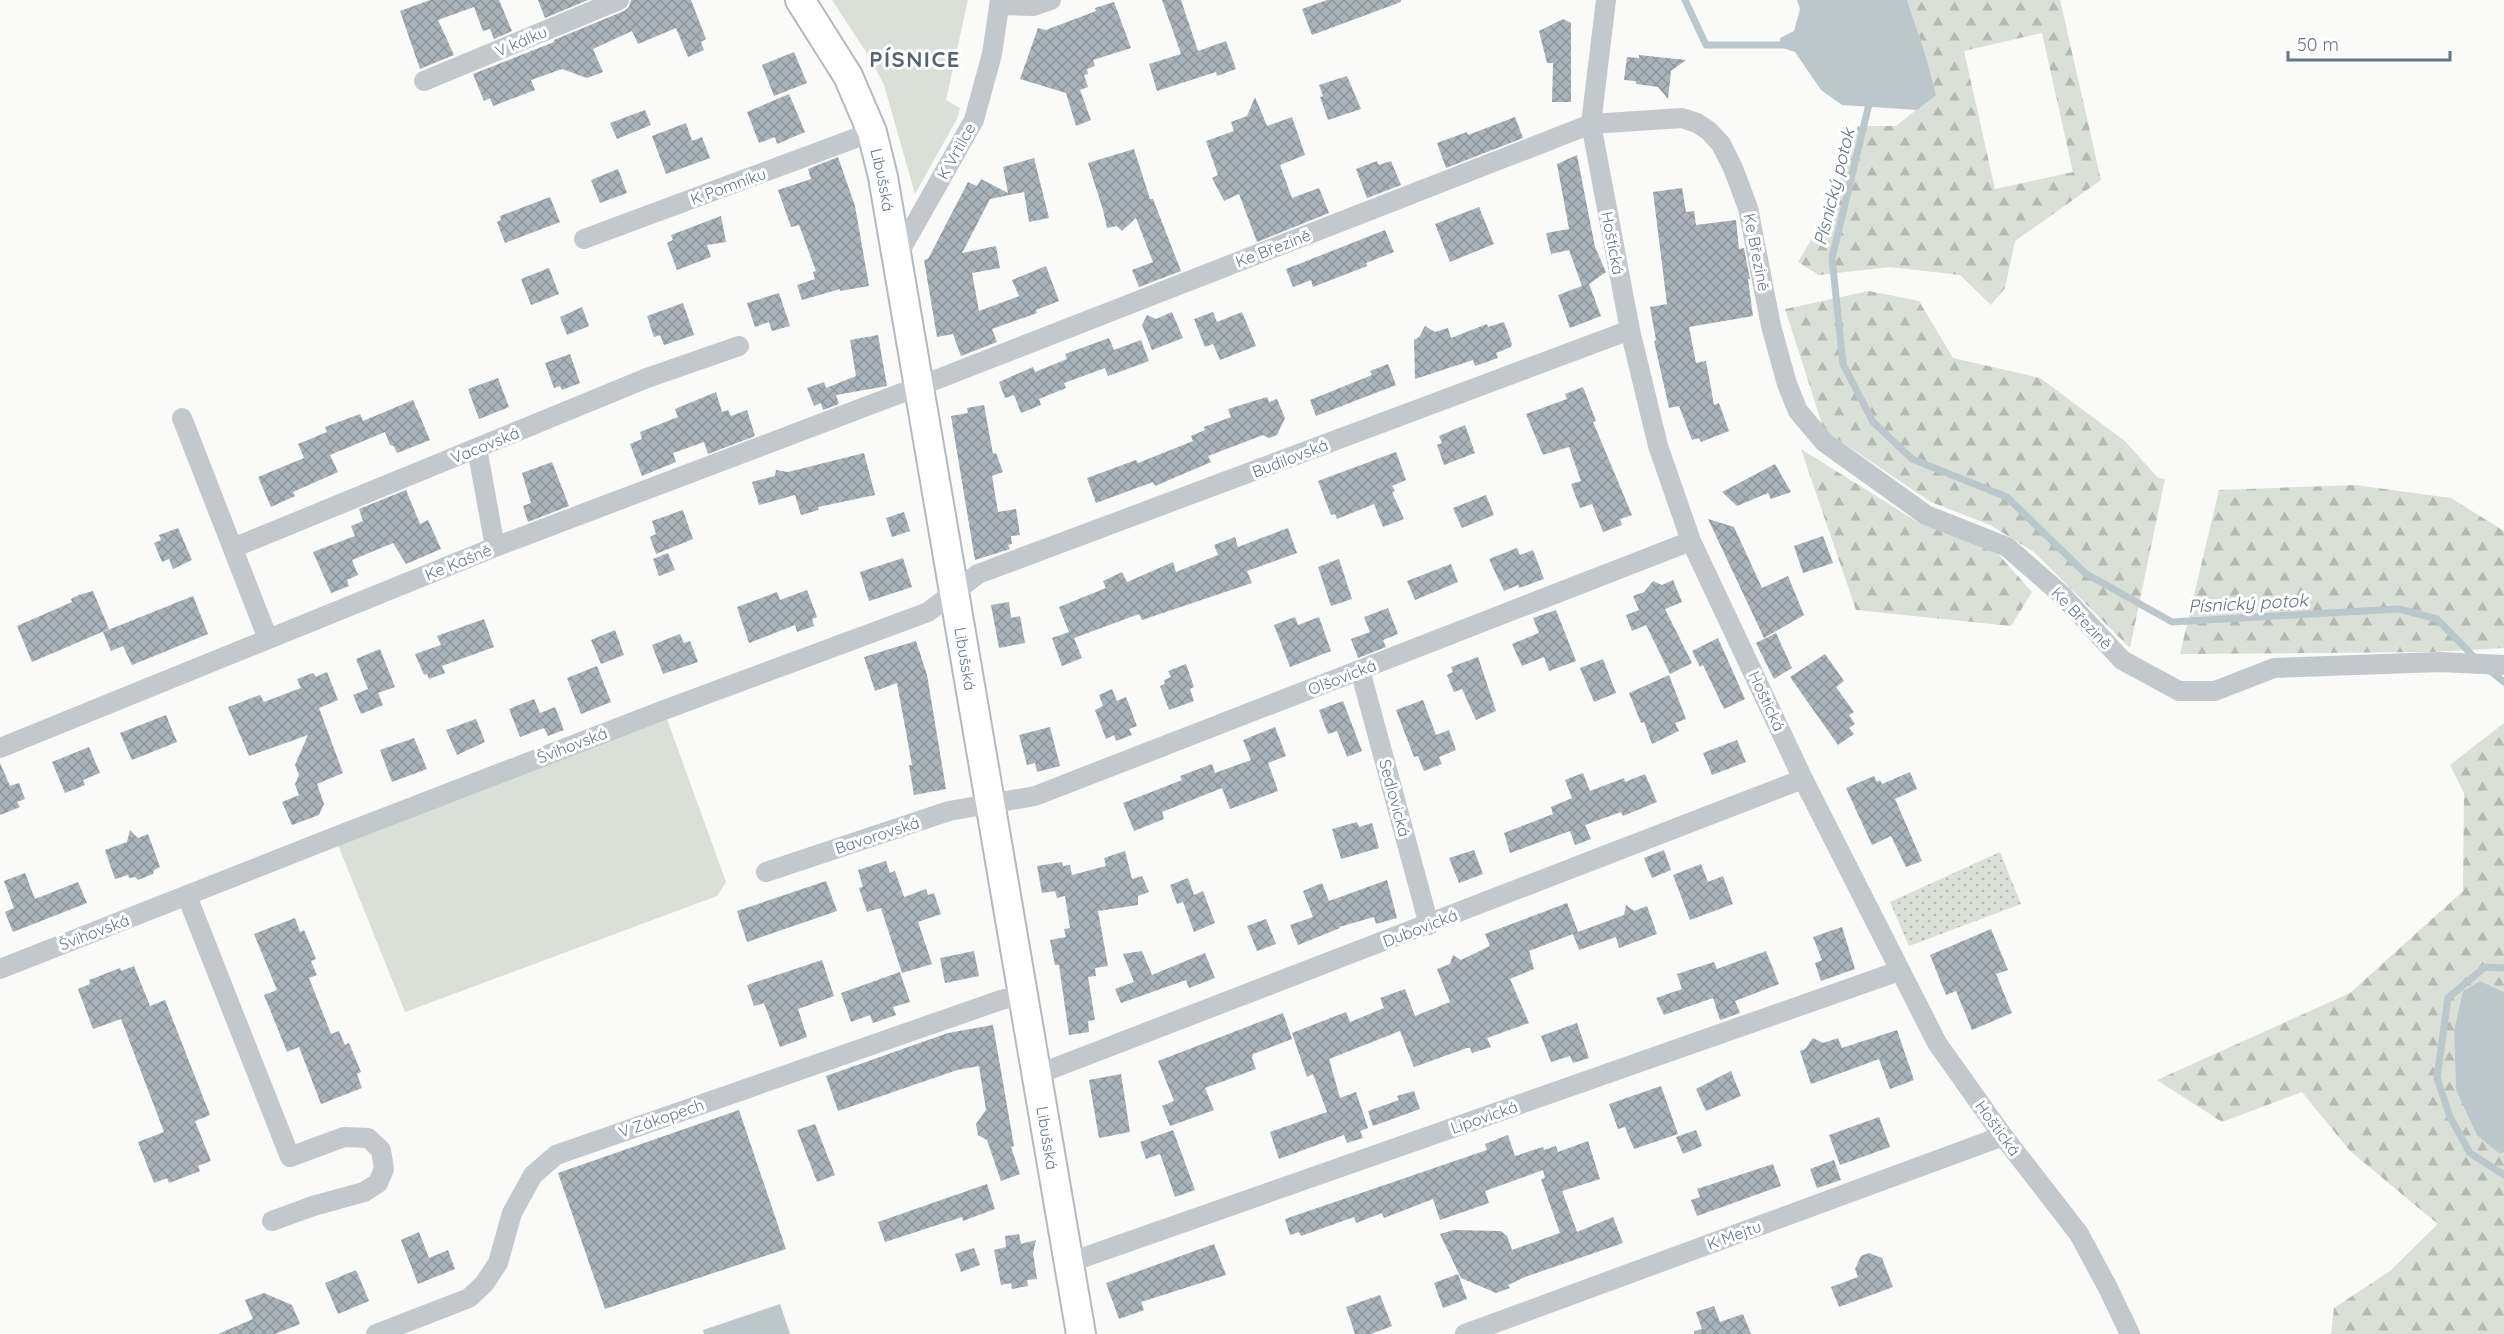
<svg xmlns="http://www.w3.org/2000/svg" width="2504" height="1334" viewBox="0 0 2504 1334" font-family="Quicksand,sans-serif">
<defs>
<pattern id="forest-firs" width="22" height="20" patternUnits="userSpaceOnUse" patternTransform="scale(1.5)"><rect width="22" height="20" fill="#dadfd7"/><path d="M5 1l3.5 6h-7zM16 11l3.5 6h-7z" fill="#b4b9b4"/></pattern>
<pattern id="park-dots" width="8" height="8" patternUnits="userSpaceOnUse" patternTransform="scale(1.5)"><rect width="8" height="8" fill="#dadfd7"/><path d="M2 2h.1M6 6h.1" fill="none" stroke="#b4b9b4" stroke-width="1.8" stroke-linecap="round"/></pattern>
<pattern id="building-cross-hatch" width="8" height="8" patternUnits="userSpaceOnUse" patternTransform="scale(1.5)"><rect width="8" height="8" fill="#aab3b9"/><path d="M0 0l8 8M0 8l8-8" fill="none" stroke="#8e969c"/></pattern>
</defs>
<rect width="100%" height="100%" fill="#fafaf8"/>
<path fill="#dadfd7" d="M832 0H968L946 100 960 108 957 119 915 194 884 85 868 55Z
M667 719 726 882 717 896 405 1012 338 845Z"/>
<path fill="url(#forest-firs)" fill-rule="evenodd" d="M1907 0H2060L2101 180 2015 241 2005 288 1991 305 1960 275 1890 267 1819 275 1798 262 1828 211 1858 126H1896L1935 95 1924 50ZM2042 33 2073 172 1995 189 1964 51Z
M1869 291 1919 301 1953 358 2040 378 2125 441 2158 478 2165 479 2130 648 2034 552 1990 525 1931 502 1824 430 1785 309Z
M1801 449 1916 521 1998 554 2032 592 2011 626 1856 610Z
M2355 485 2451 498 2504 531V648L2433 652 2180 654 2219 490Z
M2504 723V992L2480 981 2463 991 2454 1030 2456 1090 2499 1154 2504 1152V1334H2331L2334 1308 2390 1271 2438 1224 2350 1151 2302 1092 2222 1122 2157 1080 2350 993 2463 891 2464 793 2450 765Z"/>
<path fill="url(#park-dots)" d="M2000 852 2021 904 1909 946 1890 902Z"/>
<path fill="#bbc7cb" d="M1797 0H1907L1924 50 1936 95 1917 110 1842 105 1821 90 1795 52 1780 47V38L1794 31 1800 9Z
M2480 981 2504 992V1152L2500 1154 2477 1135 2456 1090 2454 1030 2463 991Z
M780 1304 790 1334H704L703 1330Z"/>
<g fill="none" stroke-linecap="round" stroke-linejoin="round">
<path stroke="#bbc7cb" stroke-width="7" d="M1685 0 1706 45H1788
M1870 100 1832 258 1843 364 1873 422 1912 459 2007 497 2085 573 2172 622 2399 609 2437 619 2475 658
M2488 669 2504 682
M2504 968 2485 967 2448 998 2437 1078 2450 1117 2470 1153 2504 1175"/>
</g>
<path fill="url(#building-cross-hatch)" d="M430 0H499L512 31 494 39 490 29 483 31 474 7 438 20 454 55 420 69 400 11Z
M538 0H588L545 18Z
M631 0H691L706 39 701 42 704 50 688 57 676 28 638 44 632 31 593 49 603 72 587 78 562 69 531 80 535 90 493 106 490 98 484 101 473 74 554 42V40L624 11 629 7Z
M1162 0H1181L1198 51 1226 41 1236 69 1217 76 1216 72 1157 91 1149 64 1181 54Z
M1327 0H1401V2L1312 35 1302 9Z
M1114 2 1131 48 1093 60 1095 66 1087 69 1088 74 1084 75 1088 87 1080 90 1091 120 1076 126 1066 93 1020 79 1038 28 1046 30 1096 11 1095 8Z
M1563 19 1571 23V102H1552L1553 63H1547L1539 31Z
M794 52 807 83 774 96 762 65Z
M1639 55 1686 60 1671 71 1668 99 1658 87 1636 84V81L1624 80 1627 57 1639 58Z
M1347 76 1361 109 1328 120 1320 97 1323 96 1319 85Z
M789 94 805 132 777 144 775 137 759 143 747 112Z
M1255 97 1267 126 1292 117 1305 155 1280 165 1292 198 1319 188 1329 213 1257 242 1239 194 1224 201 1212 178 1218 175 1206 141 1234 131 1231 122 1247 116Z
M645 110 651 125 617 139 610 123Z
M1515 117 1523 138 1446 168 1437 143 1467 132 1468 135Z
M686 123 692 141 702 137 710 158 666 174 652 136Z
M1134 149 1150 199H1153L1181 271 1139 287 1132 270 1153 262 1136 218 1122 231 1117 226 1107 228 1103 210 1088 163Z
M1577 155 1595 247 1606 272 1589 284 1601 316 1570 328 1558 295 1582 286 1569 250 1551 254 1546 233 1569 229 1557 164Z
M838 157 855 206 869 286 840 291V289L802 300 797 285 815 279 813 272 816 271 799 225 791 227 778 190 811 179 808 169Z
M1034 158 1049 218 1029 222 1024 192 990 199 962 253 996 246 1000 268 972 273 979 311 1019 296 1012 280 1046 266 1059 301 1036 310 1037 313 992 329 997 342 961 356 953 334 937 337 924 260 928 259 968 182 977 186 981 179 1008 193 1003 167Z
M1377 161 1379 165 1391 161 1401 185 1367 198 1356 169Z
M618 169 627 193 600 203 591 180Z
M1682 188 1686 212 1694 211 1696 225 1736 220 1739 249 1744 248 1750 279H1748L1753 316 1689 327 1696 363 1706 361 1714 405 1719 403 1729 431 1701 442 1699 438 1692 440 1679 406 1669 408 1654 341 1656 340 1650 307 1667 304 1653 192Z
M550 197 560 222 505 243 497 222 501 220 500 216Z
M1479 207 1494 244 1450 262 1435 224Z
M721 216 726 242 707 245 711 257 677 270 667 243 673 240 671 235Z
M1385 230 1394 252 1366 263 1367 266 1313 287 1311 280 1293 287 1286 269Z
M549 268 559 294 531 305 521 279Z
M779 293 790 326 772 331 769 322 755 327 747 303Z
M683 303 694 335 664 345 660 335 654 337 647 316Z
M582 307 589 326 567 335 560 317Z
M1172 312 1183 338 1152 350 1142 325 1147 315 1156 319Z
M1213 312 1217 322 1242 312 1256 346 1220 360 1213 344 1205 347 1194 319Z
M1504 322 1512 344 1511 347 1496 353 1498 358 1475 366 1473 360 1415 379 1414 340 1419 337 1425 326 1435 332 1448 328 1451 338 1487 324 1488 327Z
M878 335 887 386 836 395 839 404 823 410 821 403 814 406 807 388 824 382 826 388 856 376 850 340Z
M1109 338 1114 350 1141 340 1149 361 1108 376 1105 368 1064 383 1066 388 1039 399 1041 405 1021 413 1014 395 1005 398 999 382 1033 367 1035 372 1067 359 1065 354Z
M570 354 580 383 562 390 560 386 554 388 545 363Z
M1388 364 1396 385 1316 416 1310 400 1372 375 1370 371Z
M498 378 509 407 479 419 468 389Z
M1583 387 1596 421 1593 422 1632 515 1620 519 1622 525 1603 532 1592 504 1580 508 1571 484 1581 481 1569 447 1543 455 1526 414 1567 399 1565 394Z
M716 392 722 412 728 410 731 416 747 410 755 436 708 454 704 442 673 453 676 462 642 476 630 444 642 439 640 432 678 417 675 409Z
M1267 397 1269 402 1277 399 1285 418 1277 435 1269 438 1263 435 1208 456 1211 462 1155 486 1153 482 1096 503 1087 478 1136 460 1138 463 1193 441 1191 436 1205 430 1204 427 1231 417 1228 409Z
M413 400 430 440 397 453 394 446 390 445 385 432 330 455 338 472 293 492 295 496 271 507 258 477 304 458 298 444 327 432 325 427 360 414 363 421Z
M984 405 993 454 996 453 1003 472 992 476 998 512 1016 509 1020 535 1011 536 1012 544 1008 545 1010 549 975 560 951 416 968 413 967 408Z
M1465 425 1475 453 1444 465 1437 445 1442 443 1439 436Z
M1396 452 1406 480 1392 486 1395 491 1392 492 1404 519 1383 527 1374 504 1337 519 1335 514 1331 515 1318 481Z
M864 453 875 495 818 507 819 510 801 515 795 495 759 505 752 482 775 476 776 470 788 472Z
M552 462 569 506 528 522 523 506 531 503 522 473Z
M1775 464 1791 492 1771 499 1768 493 1737 506 1722 492Z
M406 490 420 524 428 520 441 549 406 564 393 543 352 560 358 575 347 580 349 586 331 593 313 552 355 536 351 526 363 521 359 509Z
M1486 495 1494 515 1462 528 1453 508Z
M683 510 693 539 656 554 650 537 656 534 652 521Z
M904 512 910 531 892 537 886 518Z
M1708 519 1734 527 1762 588 1788 576 1804 615 1764 638Z
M178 528 192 560 173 569 169 559 162 562 154 543 161 540 159 535Z
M1288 528 1297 553 1247 571 1252 583 1142 620 1139 614 1074 638 1082 658 1062 666 1052 638 1069 632 1059 607 1106 588 1103 581 1122 572 1127 582 1173 562 1176 572 1218 555 1214 545 1235 537 1238 547Z
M1823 536 1833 563 1803 573 1794 546Z
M1517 548 1520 555 1533 550 1544 579 1519 588 1518 585 1504 591 1489 559Z
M668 553 675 570 659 576 653 559Z
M903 558 912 587 869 601 860 572Z
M1339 559 1352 599 1331 606 1318 567Z
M1451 564 1458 582 1415 600 1407 581Z
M1673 580 1682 602 1665 609 1692 663 1670 674 1646 625 1632 631 1626 615 1639 610 1633 596 1644 592 1653 581 1662 585Z
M807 590 817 617 812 619 814 626 797 632 795 625 749 643 737 607 777 592 780 600Z
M93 591 109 629 32 662 17 626 72 602 71 599 79 595Z
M193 596 208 634 132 665 123 646 111 651 103 632Z
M1009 602 1011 618 1020 616 1025 643 999 648 991 605Z
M1388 608 1398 634 1383 640 1386 647 1358 658 1351 639 1370 632 1364 617Z
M1556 610 1576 661 1549 671 1544 657 1522 666 1512 644 1539 633 1533 618Z
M1295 617 1298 625 1319 617 1331 651 1290 667 1274 625Z
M484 619 494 647 442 666 445 673 429 679 427 674 424 675 415 654 441 645 437 636Z
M615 630 624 655 601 664 591 640Z
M1776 633 1792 668 1774 679 1756 643Z
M680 634 684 643 690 641 698 662 663 674 652 645Z
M1718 638 1745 699 1724 709 1703 665 1700 667 1692 651Z
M916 641 927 675 946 789 914 795 909 765H912L897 683 875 691 864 657Z
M380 649 395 687 378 693 383 705 361 714 353 695 368 689 356 659Z
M1825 654 1844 681 1836 687 1854 712 1849 715 1855 724 1849 728 1854 734 1838 745 1790 677Z
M1478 657 1496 711 1476 720 1462 689 1454 692 1447 675 1453 672 1451 667Z
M1603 659 1616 693 1594 702 1580 668Z
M1186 664 1194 687 1190 689 1194 701 1169 710 1160 686 1165 684 1164 680 1171 677 1168 671Z
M597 666 611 702 581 714 567 678Z
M327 672 338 700 319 708 343 773 317 784 324 804 319 815 292 825 282 802 299 795 295 784 299 775 295 765 308 735 249 756 228 707 260 695 264 702 301 688 297 679 313 673 316 677Z
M1669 675 1686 719 1675 723 1679 731 1652 744 1644 722 1641 723 1629 693Z
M1112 689 1117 701 1126 697 1137 726 1129 729 1132 735 1116 741 1114 735 1106 739 1095 710 1103 706 1099 695Z
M534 699 540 713 555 707 564 730 548 736 544 728 520 737 509 709Z
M1423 700 1436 735 1449 730 1456 750 1439 757 1442 764 1424 771 1418 756 1414 757 1396 710Z
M1343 701 1362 751 1347 757 1337 731 1328 734 1319 710Z
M166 715 177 742 132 760 120 733Z
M476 719 485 742 457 755 446 730Z
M1050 727 1060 766 1037 772 1035 763 1027 765 1019 735Z
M1275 727 1286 756 1268 763 1278 791 1230 809 1222 788 1162 812 1164 819 1134 831 1123 803 1182 780 1180 776 1212 764 1215 773 1251 760 1243 740Z
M414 738 427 769 392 782 380 750Z
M1737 740 1746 762 1712 775 1703 753Z
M89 747 100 773 83 780 85 785 65 793 52 762Z
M0 763 10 786 19 783 25 799 17 802 20 807 0 815Z
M1910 772 1917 789 1895 799 1922 861 1906 867 1891 836 1872 845 1846 788 1874 776 1877 782 1880 780 1882 784Z
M1583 773 1590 791 1624 778 1625 782 1645 774 1657 802 1623 816 1621 812 1585 825 1591 839 1575 845 1570 831 1510 853 1504 833 1553 814 1551 807 1572 798 1565 780Z
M1357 822 1359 827 1372 823 1379 848 1341 859 1332 829Z
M130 830 138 838 148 834 160 867 154 870 153 874 138 880 135 877 129 878 128 875 115 879 105 850 127 842Z
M1474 850 1483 874 1459 883 1449 858Z
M1664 850 1671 870 1652 878 1644 858Z
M1125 851 1132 879 1142 876 1149 892 1138 896V905L1098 911 1108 966 1095 968 1096 976 1088 977 1095 1020 1088 1021 1089 1032 1069 1035 1059 965H1055L1050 940 1066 937 1064 929 1070 928 1065 896 1057 898 1055 891 1042 893 1037 866 1062 862 1063 866 1070 865 1072 875 1106 866 1104 858Z
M886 861 890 873 895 871 904 897 926 889 928 895 934 893 941 914 918 922 932 964 902 973 881 908 867 912 859 888 863 887 858 870Z
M1701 864 1708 882 1723 876 1733 904 1690 920 1673 875Z
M25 873 35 899 78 882 87 903 13 932 5 912 14 908 4 881Z
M1188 878 1194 895 1203 891 1215 923 1194 932 1183 902 1177 904 1170 885Z
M1387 880 1397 918 1376 924 1374 917 1339 927 1340 928 1298 945 1290 925 1313 917 1303 891 1322 883 1329 901Z
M826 881 837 911 747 942 737 911Z
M1567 903 1578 932 1624 915 1626 905 1634 911 1647 906 1657 934 1619 948 1616 937 1579 950 1573 934 1529 951 1534 969 1510 979 1529 1023 1487 1038 1491 1047 1472 1053 1470 1048H1467L1414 1067 1400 1031 1329 1059 1340 1098 1356 1092 1368 1128 1360 1131 1363 1138 1347 1143 1344 1135 1279 1159 1270 1132 1327 1112 1313 1074 1307 1077 1292 1033 1346 1012 1350 1022 1384 1008 1380 998 1405 989 1415 1016 1450 1002 1437 969 1450 964 1453 955 1461 960 1490 946 1485 934Z
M295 918 300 932 304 930 316 959 311 961 317 975 309 978 331 1034 339 1031 345 1045 349 1043 361 1072 357 1074 362 1088 321 1104 299 1047 287 1052 273 1017 264 995 277 990 254 934Z
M1266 919 1276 944 1257 951 1247 926Z
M1842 927 1855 969 1821 981 1815 963 1822 960 1813 937Z
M1991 929 2008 970 1996 974 2012 1013 1972 1030 1956 991 1946 995 1930 955Z
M974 951 979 976 945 983 940 958Z
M1142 951 1152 975 1205 953 1215 978 1189 988 1186 980 1121 1003 1115 989 1134 982 1123 954Z
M1766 951 1779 984 1735 1001 1740 1013 1720 1020 1713 998 1664 1015 1656 998 1682 989 1677 974 1714 962 1717 969Z
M822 960 834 996 798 1009 807 1037 780 1047 764 1003 754 1006 747 985Z
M134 966 150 1006 165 1000 210 1115 195 1121 211 1161 198 1166 200 1171 169 1183 167 1178 154 1183 138 1142 164 1132 121 1019 93 1029 78 989 90 984 89 980 120 968 121 971Z
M900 972 910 1002 893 1007 896 1015 873 1023 870 1015 851 1022 841 993Z
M1283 1013 1292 1039 1253 1054 1252 1058 1256 1069 1205 1088 1214 1110 1170 1126 1162 1106 1174 1101 1158 1061Z
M1577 1023 1589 1058 1573 1063 1570 1056 1551 1062 1541 1036Z
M993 1025 1014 1146 1011 1147 1020 1174 1001 1181 987 1140 978 1135 976 1124 986 1110 979 1066 957 1070 838 1111 826 1076 948 1033Z
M1897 1030 1914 1080 1890 1089 1879 1059 1811 1084 1800 1051 1805 1049 1813 1038 1823 1043 1838 1038 1842 1048Z
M1731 1071 1741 1096 1706 1111 1696 1089Z
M1121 1074 1130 1132 1099 1138 1089 1080Z
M1661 1086 1678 1134 1634 1149 1625 1127 1618 1129 1609 1104Z
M1414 1091 1420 1109 1373 1126 1368 1111 1399 1100 1397 1096Z
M739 1110 786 1249 605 1309 558 1173Z
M1879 1117 1890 1147 1840 1165 1829 1135Z
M815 1124 835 1175 817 1182 797 1130Z
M1173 1130 1195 1190 1175 1197 1160 1154 1146 1159 1140 1142Z
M1696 1130 1702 1146 1683 1154 1676 1137Z
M1508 1135 1515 1156 1543 1147 1544 1150 1556 1146 1558 1152 1588 1141 1600 1179 1562 1191 1577 1232 1613 1217 1623 1243 1525 1277 1508 1285 1510 1288 1496 1293 1461 1278 1440 1234 1454 1230 1501 1231 1507 1236 1512 1250 1560 1233 1541 1179 1545 1178 1543 1170 1485 1191 1489 1203 1440 1220 1433 1199 1384 1218 1382 1213 1356 1223 1354 1217 1301 1236 1299 1232 1290 1235 1285 1219 1487 1150 1485 1144Z
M1834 1160 1841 1180 1817 1188 1810 1169Z
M1773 1164 1781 1186 1697 1216 1691 1200 1700 1197 1697 1189Z
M987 1184 995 1209 963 1221 962 1217 885 1242 878 1222Z
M419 1232 429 1258 448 1250 455 1269 418 1284 401 1240Z
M1019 1234 1021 1244 1036 1240 1033 1253 1037 1279 1027 1280 1028 1286 1012 1289 1011 1283 1001 1285 994 1250 1006 1247 1005 1236Z
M1214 1244 1226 1275 1141 1302 1144 1310 1119 1319 1106 1283Z
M974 1248 980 1265 961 1272 955 1254Z
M1869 1253 1882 1258 1893 1287 1839 1307 1831 1287 1858 1277 1855 1269 1861 1256Z
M356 1270 369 1301 338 1314 325 1283Z
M1458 1274 1467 1299 1443 1308 1434 1283Z
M264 1293 292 1305 300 1324 275 1334H218L253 1319 245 1300Z
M1380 1295 1392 1326 1371 1334H1355L1346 1307Z
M1714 1306 1720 1322 1743 1314 1751 1334H1694V1331L1702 1329 1696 1312Z"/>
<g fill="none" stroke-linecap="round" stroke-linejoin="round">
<g stroke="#b3babf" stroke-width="32">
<g id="secondary">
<path id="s1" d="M800 0 848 76 872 132 883 177 1081 1334"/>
</g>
</g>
<path stroke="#c3c8cc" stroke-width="20" d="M1606 0 1591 124 1630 330 1658 446 1691 541 1803 779 1937 1043 2003 1136 2079 1234 2108 1288 2130 1334
M999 5 1033 6 1051 0
M424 81 619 0
M584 239 872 132
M896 258 974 120 992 54 1000 0
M182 418 268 639
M477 448 495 547
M233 548 647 378 739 346
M1360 670 1429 925
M0 748 495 547 920 386 1591 124 1682 118 1697 123 1709 131 1721 144 1733 168 1748 208 1771 326 1787 384 1798 411 1824 442 1926 515 2007 547 2062 595 2122 660 2179 691H2215L2274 668 2440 662 2504 665
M766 872 949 811 1035 796 1691 541
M187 896 290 1157 344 1137 368 1138 381 1150 384 1169 378 1183 364 1192 313 1206 272 1221
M0 969 337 836 664 710 928 612 978 574 1630 330
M1036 1075 1803 779
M1068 1263 1899 971
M376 1334 469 1298 484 1284 498 1263 512 1213 533 1175 556 1155 1001 1000 1022 995
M1465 1334 2003 1136"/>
<use href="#secondary" stroke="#fff" stroke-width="28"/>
</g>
<g text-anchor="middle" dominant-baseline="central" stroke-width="6" stroke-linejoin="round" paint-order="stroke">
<g font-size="16" fill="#657683" stroke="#fff">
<text transform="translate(521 41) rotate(-23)">V kálku</text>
<text transform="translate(956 151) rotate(-61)">K Vrtilce</text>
<text stroke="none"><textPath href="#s1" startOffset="200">Libušská</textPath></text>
<text transform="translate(728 186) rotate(-20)">K Pomníku</text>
<text transform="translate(1613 243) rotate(79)">Hoštická</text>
<text transform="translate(1273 248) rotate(-21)">Ke Březině</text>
<text transform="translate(1757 252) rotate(79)">Ke Březině</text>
<text transform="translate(485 445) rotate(-22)">Vacovská</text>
<text transform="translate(1290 458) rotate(-21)">Budilovská</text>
<text transform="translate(458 562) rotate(-22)">Ke Kašně</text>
<text transform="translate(2082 618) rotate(46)">Ke Březině</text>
<text stroke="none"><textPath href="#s1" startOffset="686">Libušská</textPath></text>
<text transform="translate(1342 677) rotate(-21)">Olšovická</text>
<text transform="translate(1767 701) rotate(65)">Hoštická</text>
<text transform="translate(572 745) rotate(-21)">Švihovská</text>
<text transform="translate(1395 798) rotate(75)">Sedlovická</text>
<text transform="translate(877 835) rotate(-18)">Bavorovská</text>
<text transform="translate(1420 928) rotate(-21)">Dubovická</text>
<text transform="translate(94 932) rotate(-21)">Švihovská</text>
<text transform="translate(1484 1117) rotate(-19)">Lipovická</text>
<text transform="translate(661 1118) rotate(-19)">V Zákopech</text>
<text transform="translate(1998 1128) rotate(54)">Hoštická</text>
<text stroke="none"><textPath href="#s1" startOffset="1172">Libušská</textPath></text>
<text transform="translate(1734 1235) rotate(-20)">K Mejtu</text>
</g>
<g font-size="18" font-style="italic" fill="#60757c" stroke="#fff">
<text transform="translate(1834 187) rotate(-76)">Písnický potok</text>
<text transform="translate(2248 603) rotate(-3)">Písnický potok</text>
</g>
<g font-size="22" font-weight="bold" letter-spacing="1.5" fill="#57646e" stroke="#fff">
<text x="915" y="59">PÍSNICE</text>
</g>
</g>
<path d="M2288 51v9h162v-9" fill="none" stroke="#657683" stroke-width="3"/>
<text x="2297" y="51" font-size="18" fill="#657683" stroke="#ffffff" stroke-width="4.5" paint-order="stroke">50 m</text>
</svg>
